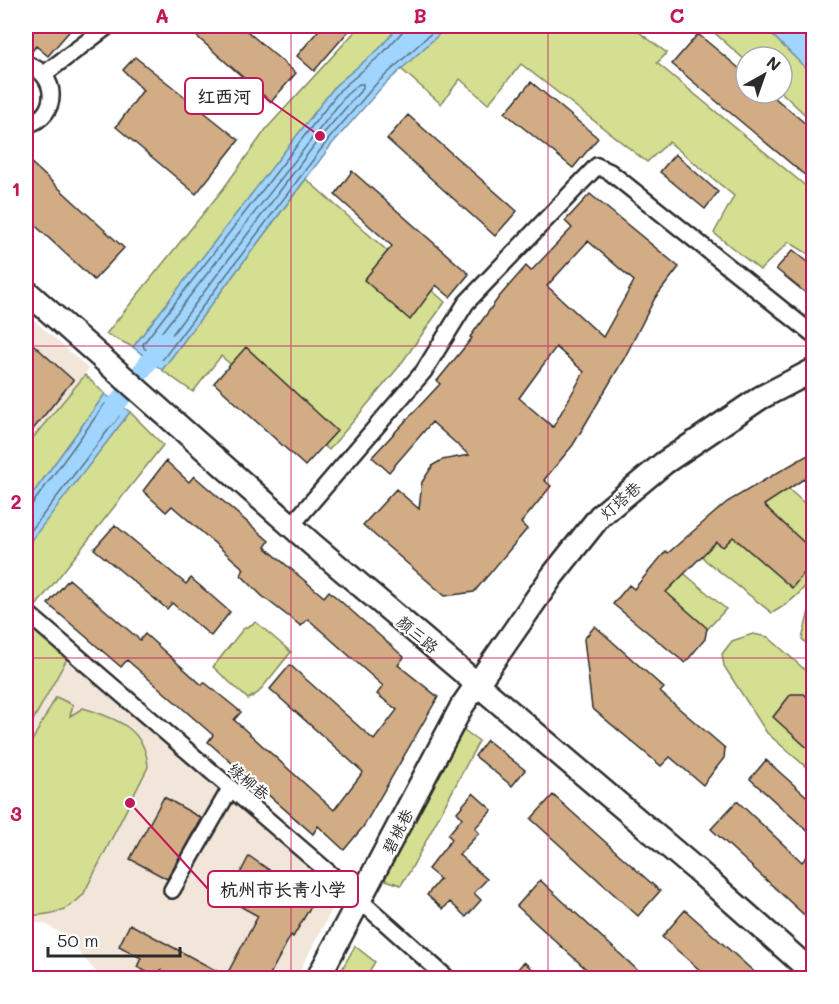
<svg xmlns="http://www.w3.org/2000/svg" width="839" height="1004" viewBox="0 0 839 1004" font-family="Mali,'LXGW WenKai TC',sans-serif">
<rect width="100%" height="100%" fill="#fff"/>
<filter id="ink" filterUnits="userSpaceOnUse"><feTurbulence type="fractalNoise" baseFrequency=".0167" numOctaves="2"/><feDisplacementMap in="SourceGraphic" scale="12" xChannelSelector="R" yChannelSelector="G"/><feConvolveMatrix kernelMatrix="1 2 1 2 8 2 1 2 1" color-interpolation-filters="sRGB"/></filter>
<g filter="url(#ink)">
<path fill="#f2e6da" d="M26 313 89 369 26 446Z
M68 657 315 874 338 898 296 978H106L98 974 63 934 45 924 26 922V733Z"/>
<path fill="#d4df92" stroke="#80855e" stroke-width="1.5" d="M360 26H399L379 49 336 85 133 347 106 334 223 189 267 128Z
M448 26H631L667 53 657 63 813 192V257L789 242 760 270 714 233 734 196 669 142 647 162 521 64 488 104 460 79 441 104 401 69Z
M707 26H763L813 75V122L782 93V57H746V61Z
M306 179 445 302 398 368 329 450 221 356 193 392 162 370Z
M85 375 105 394 26 503V446Z
M130 412 163 445 36 606 26 598V546Z
M783 484 813 511C813 563 824 584 772 613L705 560 698 550Z
M673 564 726 609 689 649 640 609Z
M813 606V650L802 639 809 611Z
M26 621 68 657 26 733Z
M256 622 291 652 258 693 248 699 213 667 243 629Z
M753 634 768 637 813 677V773L767 733 724 666 722 654 732 641Z
M56 697 73 705 70 716 83 708C116 718 146 729 148 767L83 895C67 912 49 916 26 915V752Z
M464 730 479 741 410 871 401 885 383 879Z
M355 946 375 962 365 978H337Z"/>
<path fill="#9fd5fe" stroke="#7191aa" stroke-width="1.5" d="M399 26H448L381 88 332 144 162 370 133 347 336 85 379 49Z
M763 26H813V75Z
M105 394 130 412 26 547V503Z"/>
<g fill="none" stroke-linecap="round" stroke-linejoin="round">
<path stroke="#596f7f" stroke-width="1.5" d="M403 26 402 32 383 53 340 90 143 344 144 348 159 360 163 359 328 140 376 84 439 26
M359 84H363V88L322 135 162 348 154 347V342L346 95Z
M26 506 33 503 105 404 119 412V416L26 537"/>
<path stroke="#9fd5fe" stroke-width="18" d="M104 421 165 340"/>
</g>
<path fill="#d2ac84" stroke="#2b2b2b" stroke-width="1.5" fill-rule="evenodd" d="M26 26H74L48 56 36 46 29 55 26 54Z
M201 26H241L296 73 271 102 194 34Z
M322 26H353L314 71 297 56Z
M698 34 746 74V93H769L813 130V169L807 177 672 64Z
M135 57 239 140 196 194 116 127 143 90 123 70Z
M531 82 598 138 573 168 505 113Z
M408 115 517 211 495 236 387 139Z
M675 154 718 192 705 209 660 172Z
M26 158 124 248 94 280 26 217Z
M352 171 469 274 450 297 436 285 410 320 364 280 392 246 335 195Z
M590 194 679 267 655 298 625 357 573 445 544 480 551 486 521 523 527 529 474 592 445 596 363 525 396 489 419 509 422 482 433 465 442 460 469 455 432 422 389 472 372 457 440 384 437 381 472 338 470 337 499 297 526 266 531 271 572 228 565 221ZM588 241 634 281 603 337 547 286ZM556 347 584 372 553 427 519 398Z
M793 250 813 266V299L776 269Z
M26 338 73 380 26 438Z
M246 347 337 431 305 466 214 383Z
M813 452V473L764 505 813 551V562L792 588 733 537 723 547 716 542 666 592 707 628 705 639 685 663 613 604 629 585 634 589 666 551 668 553 727 502Z
M166 461 189 482 194 476 269 541 265 547 324 597 329 591 404 657 398 665 438 697 363 827 344 850 318 826 313 834 208 742 213 735 127 660 121 667 48 604 69 579 140 640 145 634 202 685 204 682 241 712 234 720 334 810 363 772 270 689 290 665 374 740 397 710 377 694 383 686 308 619 301 626 262 596 241 575 244 569 172 506 166 512 143 491Z
M115 525 186 584 191 578 230 612 211 636 172 603 167 609 94 549Z
M595 626 664 688 660 692 725 748 724 758 703 785 670 757 661 766 592 708 584 639Z
M791 694H804L813 702V753L773 717Z
M487 740 525 770 512 786 475 756Z
M766 760 813 802V836L750 779Z
M473 793 492 810 475 828 479 833 459 855 487 879 474 893 481 900 466 917 450 902 443 909 427 895 440 879 428 869 452 839 448 835 462 818 457 812Z
M553 795 660 891 638 916 531 819Z
M164 797 201 818 167 879 130 859Z
M737 801 802 862 813 850V923L711 829Z
M249 856 314 901 293 937 291 935 268 978H177L161 970 158 978 137 967 141 958 119 946 130 924 226 976 258 916 227 899Z
M540 880 646 978H596L517 906Z
M685 910 761 978H709L662 937Z
M524 962 543 978H510Z"/>
<g fill="none" stroke-linecap="round" stroke-linejoin="round">
<g stroke="#2b2b2b" stroke-width="20">
<path id="street" d="M26 64C59 74 60 116 26 125
M44 74 108 26
M291 526 424 371 466 303 597 166 610 172 814 335
M26 612 334 877 447 978
M172 890 230 789"/>
</g>
<g stroke="#2b2b2b" stroke-width="27">
<path id="secondary" d="M26 291 313 545 699 872 814 974
M318 978 462 706 553 575 600 516 664 463 760 398 814 370"/>
</g>
<use href="#street" stroke="#fff" stroke-width="15"/>
<use href="#secondary" stroke="#fff" stroke-width="22"/>
</g>
</g>
<path fill="none" stroke="#c2185b" stroke-width="1.5" stroke-opacity="0.55" d="M291 26V978M548 26V978M26 346H814M26 658H814"/>
<g text-anchor="middle" dominant-baseline="central" stroke-width="4.5" stroke-linejoin="round" paint-order="stroke">
<g font-size="16" fill="#2b2b2b" stroke="#fff">
<text transform="translate(620 500) rotate(-41)">灯塔巷</text>
<text transform="translate(418 634) rotate(40)">颜三路</text>
<text transform="translate(249 781) rotate(40)">绿柳巷</text>
<text transform="translate(397 831) rotate(-63)">碧桃巷</text>
</g>
</g>
<path fill="none" stroke="#c2185b" stroke-width="2" d="M320 136L263 96M130 803L208 889"/>
<g fill="#c2185b" stroke="#fff" stroke-width="2">
<circle cx="320" cy="136" r="6"/>
<circle cx="130" cy="803" r="6"/>
</g>
<g fill="#fff" stroke="#c2185b" stroke-width="2">
<rect x="185" y="78" width="78" height="36" rx="6"/>
<rect x="208" y="871" width="150" height="36" rx="6"/>
</g>
<g font-size="18" text-anchor="middle" font-weight="bold" fill="#2b2b2b">
<text x="224" y="103">红西河</text>
<text x="283" y="896">杭州市长青小学</text>
</g>
<rect width="839" height="1004" fill="none" stroke="#fff" stroke-width="66"/>
<g transform="translate(764 75) rotate(40)"><circle r="28" fill="#ffffff" stroke="#aaaaaa" stroke-width="1.5"/>
<path d="M0-4.5L10 22L0 15L-10 22Z" fill="#2b2b2b"/>
<text y="-9" font-size="16" font-weight="bold" text-anchor="middle" fill="#2b2b2b">N</text>
</g>
<path d="M48 947v9h132v-9" fill="none" stroke="#2b2b2b" stroke-width="3"/>
<text x="57" y="947" font-size="18" fill="#2b2b2b" stroke="#ffffff" stroke-width="4.5" paint-order="stroke">50 m</text>
<rect x="33" y="33" width="773" height="938" fill="none" stroke="#c2185b" stroke-width="2"/>
<g font-size="20" text-anchor="middle" font-weight="bold" fill="#c2185b">
<text x="162" y="23">A</text>
<text x="420" y="23">B</text>
<text x="677" y="23">C</text>
<text x="16" y="196">1</text>
<text x="16" y="509">2</text>
<text x="16" y="821">3</text>
</g>
</svg>
